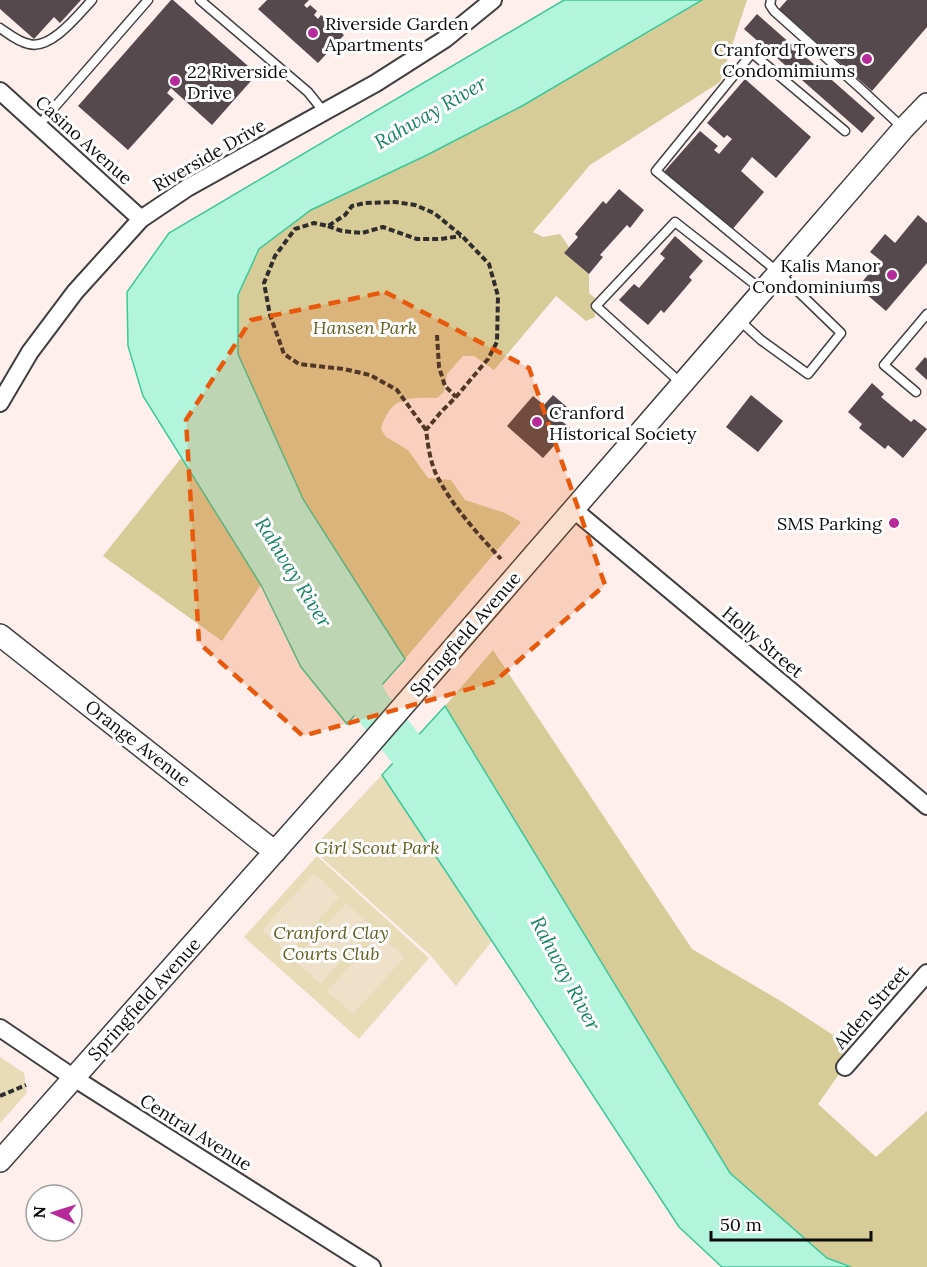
<svg xmlns="http://www.w3.org/2000/svg" width="927" height="1267" viewBox="0 0 927 1267" font-family="Lora,serif">
<rect width="100%" height="100%" fill="#feeeec"/>
<path fill="#e7dbb8" d="M382 775 492 941 456 986 431 956 312 849Z
M317 856 429 958 359 1039 244 937Z
M0 1057 24 1073 27 1093 0 1123Z"/>
<path fill="#d7cb98" d="M702 0H747L720 82 590 165 533 232 543 237 560 234 569 247 564 253 589 274V293L595 298V317L586 321 556 296 494 370 474 356H463L447 374 444 392 437 398C407 397 390 397 381 429L386 437 408 450 428 478 451 480 465 500 505 513 521 522 405 659 303 499 238 353V295L259 249 311 210 427 155 522 106Z
M182 457 261 585 222 641 103 556Z
M493 650 692 949 784 1003 856 1050 818 1104 876 1157 927 1111V1267H851L827 1258 730 1173 445 706Z"/>
<path fill="#efe0c9" d="M314 873 339 897 288 954 262 930Z
M346 903 372 927 320 984 294 960Z
M379 934 405 957 353 1014 327 991Z"/>
<path fill="#b3f4dc" stroke="#3dc899" stroke-width="1.5" d="M564 0H702L522 106 427 155 311 210 259 249 238 295V354L303 499 405 659 347 724 301 667 261 585 143 396 128 346 127 292 169 233Z
M445 706 730 1173 827 1258 851 1267H722L679 1227 492 941 382 775Z"/>
<g fill="none" stroke-linecap="round" stroke-linejoin="round">
<path stroke="#b3f4dc" stroke-width="39" d="M344 654 371 705 439 790"/>
</g>
<path fill="#55494d" d="M0 0H81L60 23 54 17 34 39 0 9Z
M171 0H173L257 74 212 125 171 88 167 93 174 99 128 150 78 106Z
M267 0H309L304 5 307 8 310 5 317 11 314 15 318 19 321 15 344 35 318 63 258 9Z
M787 0H927V27L872 91 779 9Z
M757 14 875 118 862 133 744 29Z
M745 79 811 137 776 178 752 157 741 171 764 192 731 231 663 173 700 131 718 146 714 150 719 154 732 139 727 135 724 138 707 123Z
M619 189 644 210 630 228 627 225 600 255 603 257 589 274 564 253 578 237 575 234 603 201 606 204Z
M918 215 927 223V263L886 311 858 287 880 260 870 252 885 234 895 243Z
M675 236 703 261 689 277 692 280 664 313 661 310 648 325 619 300 634 284 639 288 665 258 660 254Z
M925 357 927 359V380L915 369Z
M872 383 884 394 881 397 911 422 914 419 927 429 903 458 888 445 885 449 859 428 862 424 848 412Z
M553 395 567 407 557 417 570 428 543 458 507 426 533 396 544 405Z
M751 395 783 421 758 452 726 427Z"/>
<g fill="none" stroke-linecap="round" stroke-linejoin="round">
<g stroke="#3f3f3f" stroke-width="11">
<path id="service" d="M200 0 308 92 324 112
M771 0 770 5 774 11 861 89 903 128
M0 28C9 34 18 42 29 44 51 50 78 15 92 0
M39 125 148 0
M739 320 761 340 808 374 841 333 779 273 656 171 752 53 845 131
M682 384 596 306 675 222 762 290
M916 392 884 365 927 314"/>
</g>
<g stroke="#3f3f3f" stroke-width="20">
<path id="minor" d="M0 91 141 219
M0 403 30 352 75 292 141 219 187 188 376 83 445 39 493 0
M573 509 792 692 927 806
M0 1028 74 1078 372 1267
M845 1067 927 973"/>
</g>
<g stroke="#3f3f3f" stroke-width="24">
<path id="tertiary" d="M0 635 275 852
M0 1161 358 758 903 129 927 104"/>
</g>
<path stroke="#2e2e2e" stroke-width="4" stroke-dasharray="6 3" stroke-linecap="butt" d="M328 226 342 231 362 233 383 227 417 239H441L461 236
M437 335 439 367 445 386 456 397
M426 430 397 390 370 375 344 369 299 364 284 354 270 315 264 283 275 256 295 229 314 223 328 226 345 215 352 206 365 203 395 202 415 205 434 213 462 236 489 264 498 296 497 342 488 359 456 397 441 412 426 430C428 445 430 462 437 476 453 507 477 533 501 559
M0 1096 26 1085"/>
<use href="#service" stroke="#fff" stroke-width="8"/>
<use href="#minor" stroke="#fff" stroke-width="16"/>
<use href="#tertiary" stroke="#fff" stroke-width="21"/>
</g>
<path fill="#e8590c" fill-opacity="0.2" stroke="#e8590c" stroke-width="4.5" stroke-dasharray="12 8" stroke-linejoin="round" d="M385 292 529 368 605 585 494 682 303 736 199 643 186 420 251 320Z"/>
<g fill="#b72a99" stroke="#fff" stroke-width="2">
<circle cx="313" cy="33" r="6"/>
<circle cx="867" cy="59" r="6"/>
<circle cx="175" cy="81" r="6"/>
<circle cx="892" cy="275" r="6"/>
<circle cx="537" cy="422" r="6"/>
<circle cx="894" cy="523" r="6"/>
</g>
<g text-anchor="middle" dominant-baseline="central" stroke-width="6" stroke-linejoin="round" paint-order="stroke">
<g font-size="18" fill="#0c0c0c" stroke="#fff" text-anchor="start">
<text x="325" y="23">Riverside Garden<tspan x="325" dy="21">Apartments</tspan></text>
<text x="855" y="49" text-anchor="end">Cranford Towers<tspan x="855" dy="21">Condomimiums</tspan></text>
<text x="187" y="71">22 Riverside<tspan x="187" dy="21">Drive</tspan></text>
<text x="880" y="265" text-anchor="end">Kalis Manor<tspan x="880" dy="21">Condominiums</tspan></text>
<text x="549" y="412">Cranford<tspan x="549" dy="21">Historical Society</tspan></text>
<text x="882" y="523" text-anchor="end">SMS Parking</text>
</g>
<g font-size="18" fill="#0c0c0c" stroke="#fff">
<text transform="translate(84 140) rotate(42)">Casino Avenue</text>
<text transform="translate(209 155) rotate(-30)">Riverside Drive</text>
<text transform="translate(465 634) rotate(-49)">Springfield Avenue</text>
<text transform="translate(763 642) rotate(40)">Holly Street</text>
<text transform="translate(138 743) rotate(38)">Orange Avenue</text>
<text transform="translate(144 999) rotate(-48)">Springfield Avenue</text>
<text transform="translate(871 1007) rotate(-49)">Alden Street</text>
<text transform="translate(196 1132) rotate(32)">Central Avenue</text>
</g>
<g font-size="18" font-style="italic" fill="#5e611f" stroke="#fff">
<text x="365" y="327">Hansen Park</text>
<text x="377" y="847">Girl Scout Park</text>
<text x="331" y="932">Cranford Clay<tspan x="331" dy="21">Courts Club</tspan></text>
</g>
<g font-size="20" font-style="italic" fill="#1a8564" stroke="#fff">
<text transform="translate(430 112) rotate(-30)">Rahway River</text>
<text transform="translate(294 572) rotate(58)">Rahway River</text>
<text transform="translate(566 973) rotate(62)">Rahway River</text>
</g>
</g>
<g transform="translate(54 1213) rotate(273)"><circle r="28" fill="#ffffff" stroke="#9e9e9e" stroke-width="1.5"/>
<path d="M0-4.5L10 22L0 15L-10 22Z" fill="#b72a99"/>
<text y="-9" font-size="16" font-weight="bold" text-anchor="middle" fill="#0c0c0c">N</text>
</g>
<path d="M711 1231v9h160v-9" fill="none" stroke="#0c0c0c" stroke-width="3"/>
<text x="720" y="1231" font-size="18" fill="#0c0c0c" stroke="#ffffff" stroke-width="4.5" paint-order="stroke">50 m</text>
</svg>
